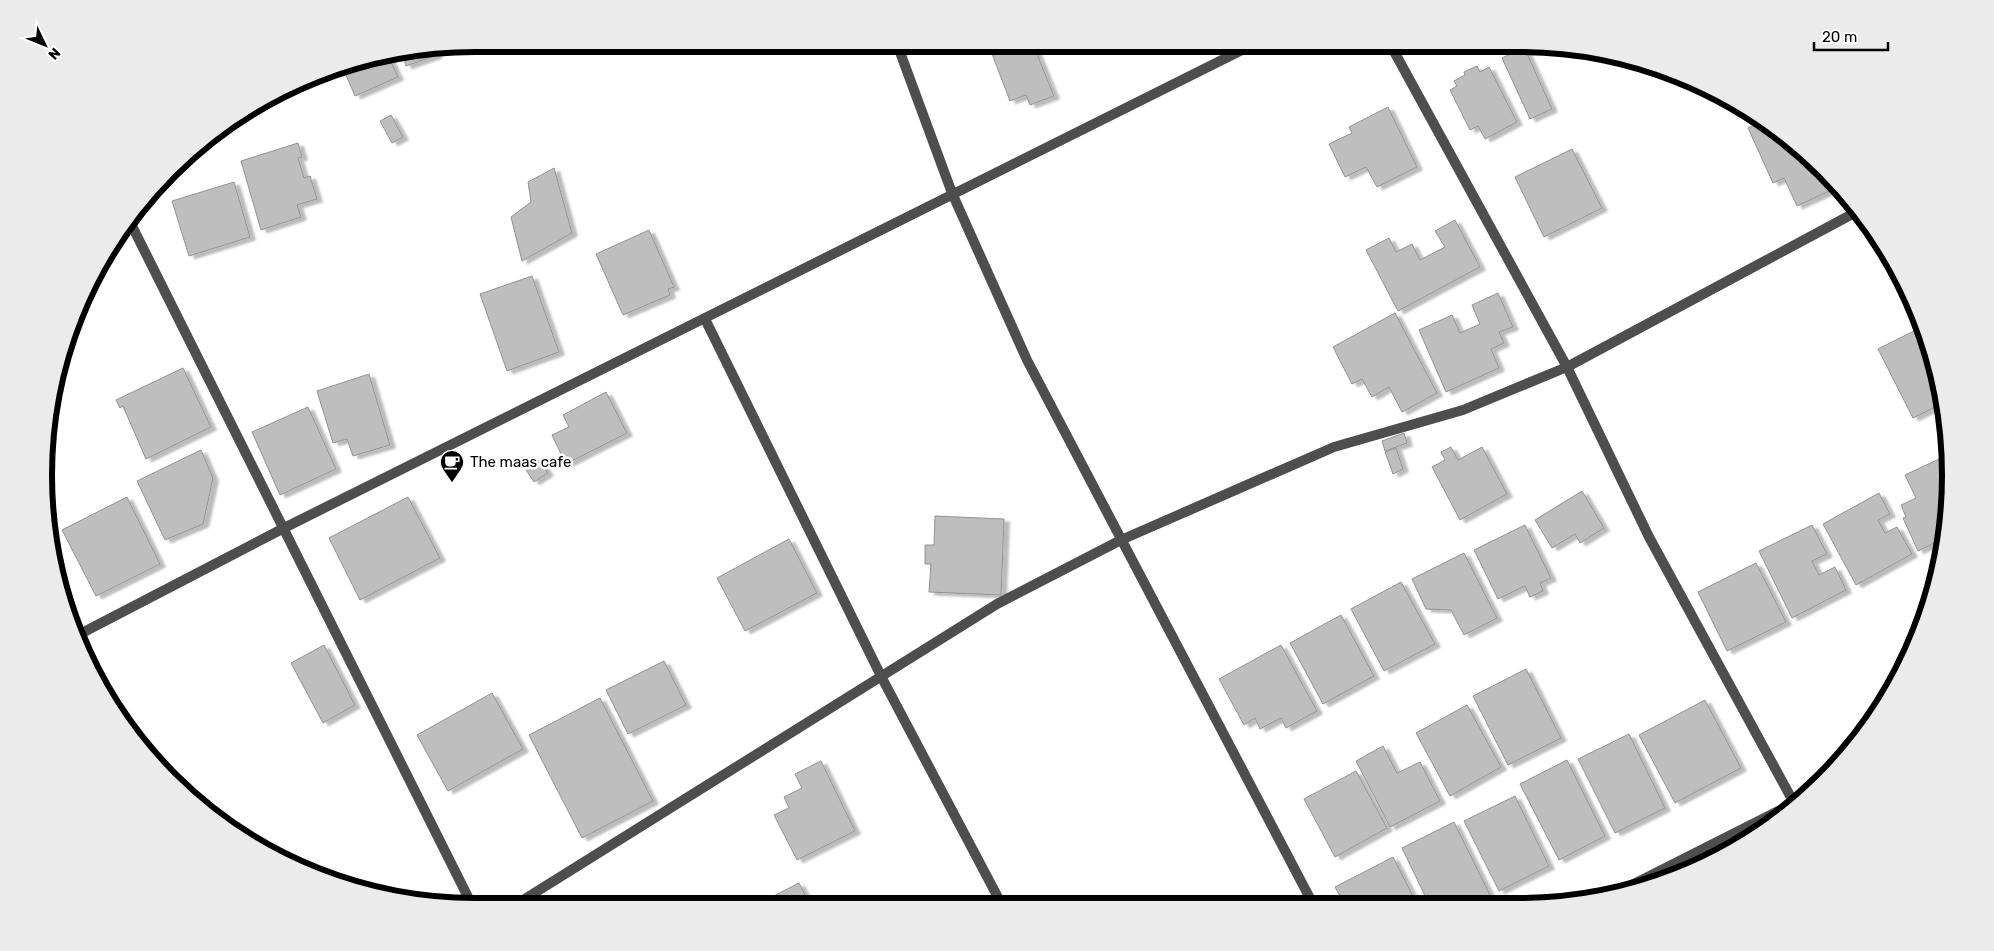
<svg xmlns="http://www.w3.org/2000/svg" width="1994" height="951" viewBox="0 0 1994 951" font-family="Rubik,sans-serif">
<defs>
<filter id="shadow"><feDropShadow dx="5.5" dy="3" stdDeviation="1" flood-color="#0004"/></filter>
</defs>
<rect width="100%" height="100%" fill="#fff"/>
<path fill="#bebebe" stroke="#929292" filter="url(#shadow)" d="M994 44H1033L1054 96 1030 105 1026 95 1010 101 989 46Z
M1524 47 1552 109 1530 119 1502 58Z
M435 50 437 55 406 66 403 56Z
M389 58 398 77 355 96 342 66Z
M1477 66 1480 72 1489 67 1517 122 1485 139 1478 126 1470 130 1450 90 1457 86 1454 81 1465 75 1464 72Z
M1388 107 1417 167 1377 187 1366 167 1345 177 1329 144 1352 133 1349 127Z
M391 115 403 137 392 143 380 121Z
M1764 121 1824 170 1838 187 1797 206 1784 178 1773 183 1748 128Z
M298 143 302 157 298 158 304 178 310 176 317 199 297 205 301 217 261 230 241 161Z
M1572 149 1602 208 1544 237 1515 177Z
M554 168 572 233 522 261 511 217 531 202 528 182Z
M234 182 250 237 189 256 172 201Z
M1455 220 1480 267 1398 311 1366 250 1389 238 1396 252 1412 244 1420 260 1445 247 1435 231Z
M649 230 674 287 668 289 670 295 623 315 596 254Z
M532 276 559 352 507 371 480 294Z
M1498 293 1513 327 1499 332 1504 343 1491 349 1499 368 1446 392 1419 330 1452 315 1460 333 1480 324 1472 305Z
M1395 313 1437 393 1402 412 1389 387 1372 397 1362 379 1352 384 1333 347Z
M1922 327 1942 391 1943 403 1913 418 1878 349Z
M183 368 211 427 146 459 123 406 120 408 116 400Z
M369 374 390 445 353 456 347 439 333 443 317 391Z
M606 392 627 433 566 464 552 435 569 427 563 415Z
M308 407 336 469 280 495 252 432Z
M1404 433 1407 443 1385 451 1382 441Z
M1451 447 1458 460 1482 447 1507 494 1460 520 1432 467 1445 460 1441 452Z
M1396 448 1403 469 1393 474 1385 452Z
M201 450 213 478 203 524 165 540 137 481Z
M1939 459 1950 481 1948 497 1941 501 1947 512 1944 538 1918 551 1903 518 1906 517 1901 505 1916 498 1905 475Z
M540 460 548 473 534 482 526 470Z
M1582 491 1604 528 1580 543 1575 534 1552 548 1535 520Z
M1879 493 1890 514 1878 520 1885 533 1897 527 1912 554 1856 585 1823 524Z
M127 497 160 564 96 596 62 530Z
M408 497 440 558 360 600 329 538Z
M935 516 1004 519 1001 595 929 592 931 564H925V545H934Z
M1525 525 1551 578 1540 583 1543 591 1530 597 1525 586 1498 599 1474 550Z
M1812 525 1827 554 1812 561 1819 575 1835 567 1846 590 1792 618 1759 551Z
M789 539 817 593 745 631 717 578Z
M1464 553 1497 618 1464 635 1451 610 1426 609 1412 579Z
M1756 563 1786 622 1727 651 1698 592Z
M1401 582 1435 644 1384 671 1351 609Z
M1341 615 1374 676 1323 704 1290 643Z
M324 645 355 705 323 723 291 663Z
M1281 645 1317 711 1286 728 1281 718 1260 729 1255 718 1244 725 1219 679Z
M664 661 686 705 628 734 606 690Z
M1526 669 1561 738 1508 765 1473 696Z
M492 693 523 749 448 791 417 735Z
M600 698 653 801 582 838 529 735Z
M1705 700 1741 768 1675 803 1639 735Z
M1467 705 1501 767 1450 796 1416 733Z
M1629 734 1665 808 1615 833 1578 759Z
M1383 746 1397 773 1420 762 1440 801 1390 827 1356 761Z
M1567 760 1605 836 1559 860 1520 784Z
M821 761 855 831 797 860 774 815 789 808 784 797 802 788 795 774Z
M1356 771 1387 828 1335 857 1304 799Z
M1515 796 1549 866 1499 891 1464 821Z
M1454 822 1490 895 1472 904H1447L1445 900 1437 904H1429L1402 848Z
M1393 857 1417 904H1378L1376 900 1368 904H1344L1335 887Z
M799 883 811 906H754Z"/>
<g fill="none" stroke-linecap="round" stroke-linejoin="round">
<path stroke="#4e4e4e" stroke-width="10" d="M897 44 952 193 1027 360 1313 904
M1390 44 1567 367 1649 537 1794 803 1620 891
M131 224 473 907
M705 319 882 678 1002 905
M80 634 284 528 1254 44
M512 907 997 604 1121 540 1334 447 1463 410 1567 367 1858 211"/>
</g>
<defs>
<g id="cafe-pin" transform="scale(1.25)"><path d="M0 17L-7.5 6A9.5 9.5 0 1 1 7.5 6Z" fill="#000" stroke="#fff"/><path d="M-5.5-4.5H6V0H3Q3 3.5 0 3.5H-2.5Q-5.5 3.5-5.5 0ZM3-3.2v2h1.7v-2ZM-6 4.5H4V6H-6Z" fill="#fff"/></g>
</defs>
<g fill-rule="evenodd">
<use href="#cafe-pin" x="452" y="462"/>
</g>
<g text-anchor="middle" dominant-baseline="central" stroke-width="5" stroke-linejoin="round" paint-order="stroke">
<g font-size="15" fill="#000" stroke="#fff" text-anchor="start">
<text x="470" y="462">The maas cafe</text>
</g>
</g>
<path d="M0 0H1994V951H0ZM475 52H1519A423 423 0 0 1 1942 475V475A423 423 0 0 1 1519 898H475A423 423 0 0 1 52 475V475A423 423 0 0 1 475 52Z" fill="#ebebeb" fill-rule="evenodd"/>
<path fill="none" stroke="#000" stroke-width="6" d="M475 52H1519A423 423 0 0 1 1942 475V475A423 423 0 0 1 1519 898H475A423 423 0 0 1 52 475V475A423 423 0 0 1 475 52Z"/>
<g transform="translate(45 45) rotate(133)" stroke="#ffffff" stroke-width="4" paint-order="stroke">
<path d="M0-4L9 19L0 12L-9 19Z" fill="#000000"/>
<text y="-8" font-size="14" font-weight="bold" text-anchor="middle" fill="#000000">N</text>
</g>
<path d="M1814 42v8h74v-8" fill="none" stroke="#000000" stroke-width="2.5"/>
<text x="1822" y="42" font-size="15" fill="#000000" stroke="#ffffff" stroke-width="4" paint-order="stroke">20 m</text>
</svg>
